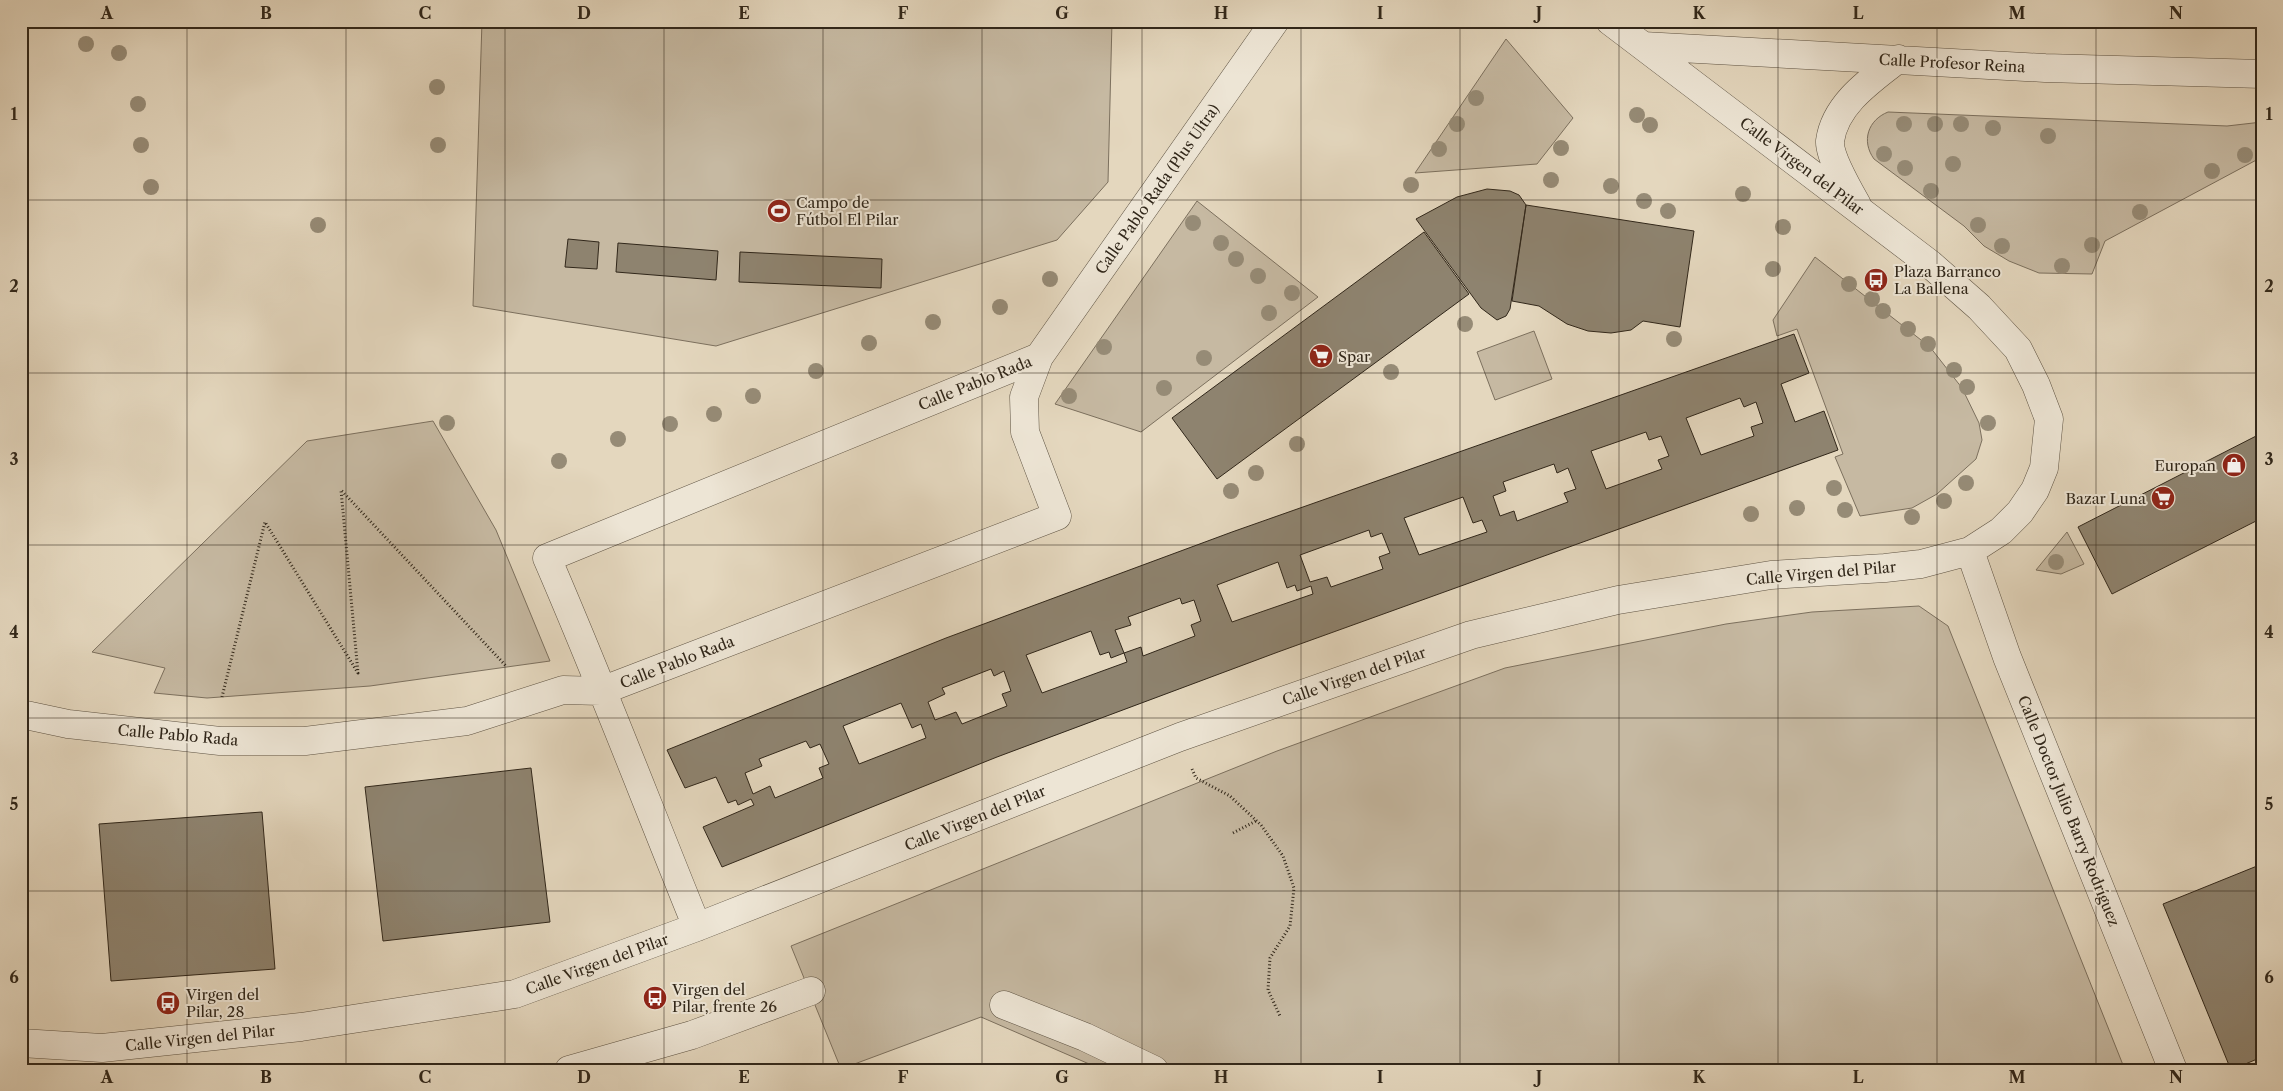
<svg xmlns="http://www.w3.org/2000/svg" width="2283" height="1091" viewBox="0 0 2283 1091" font-family="'Libre Caslon Text',serif">
<rect width="100%" height="100%" fill="#e4d7be"/>
<filter id="stains"><feTurbulence type="fractalNoise" baseFrequency=".004" numOctaves="4"/><feColorMatrix values="0 0 0 0 .2 0 0 0 0 .09 0 0 0 0 .02 0 0 0 .5 -.17"/></filter>
<radialGradient id="worn" r=".72"><stop offset=".6" stop-color="#630" stop-opacity="0"/><stop offset="1" stop-color="#630" stop-opacity=".3"/></radialGradient>
<path fill="#c6b9a2" stroke="#7c705e" d="M482 21H1112L1108 182 1057 240 716 346 473 306Z
M1506 39 1573 118 1537 164 1415 173Z
M1888 112 2227 126 2262 122V157L2105 241 2092 274 2039 273 2009 261 1984 246 1964 226 1874 159C1861 141 1868 120 1888 112Z
M1197 201 1318 297 1141 432 1055 404Z
M1815 257 1930 347 1962 388 1979 423 1982 440 1976 459 1937 494 1912 508 1860 516 1835 457 1843 454 1797 329 1777 336 1773 320Z
M1534 331 1552 379 1495 400 1477 352Z
M433 421 496 530 550 661 370 686 207 698 154 693 165 668 92 652 307 441Z
M2067 532 2084 564 2061 574 2036 570Z
M1919 606 1948 626 2125 1070H1103L981 1017 841 1069 791 946 1277 751 1505 668 1726 624 1812 612Z"/>
<path fill="#8e836f" stroke="#31271a" fill-rule="evenodd" d="M1487 189 1510 191 1519 195 1526 205 1510 309 1506 316 1497 320 1481 308 1416 219 1457 197Z
M1526 205 1694 231 1680 327 1643 321 1631 330 1611 333 1588 331 1567 324 1539 306 1512 301Z
M1424 232 1469 294 1217 479 1172 418Z
M568 239 599 242 597 269 565 267Z
M618 243 718 251 716 280 616 272Z
M740 252 882 259 881 288 739 282Z
M1794 334 1809 373 1781 384 1795 422 1824 411 1838 450 1278 652 997 757 722 867 703 827 754 805 751 799 738 805 736 800 728 803 716 777 685 788 667 750 946 638 1232 532ZM1740 398 1744 407 1756 402 1763 423 1751 427 1754 436 1701 455 1686 418ZM1646 432 1649 440 1661 436 1669 456 1658 460 1662 469 1606 489 1591 451ZM1554 464 1557 473 1568 468 1576 489 1564 493 1568 502 1517 521 1514 511 1500 516 1493 496 1506 491 1503 482ZM1463 497 1473 523 1482 520 1487 532 1419 555 1404 518ZM1369 530 1371 537 1382 533 1390 553 1379 557 1383 569 1331 587 1327 577 1310 582 1300 555ZM1278 562 1287 588 1295 585 1297 591 1311 586 1313 594 1232 622 1217 585ZM1180 598 1182 604 1194 600 1201 621 1191 625 1195 636 1143 656 1141 647 1124 653 1115 630 1131 625 1128 617ZM1091 631 1100 655 1109 652 1111 658 1124 653 1127 662 1042 693 1026 655ZM991 669 994 676 1004 671 1011 691 1002 694 1007 706 962 724 956 712 935 720 928 702 945 694 942 688ZM901 703 912 728 921 724 926 738 859 764 843 726ZM806 741 810 748 820 744 829 764 819 768 823 778 775 798 770 786 753 794 745 773 762 766 759 759Z
M2262 433V518L2112 594 2078 527Z
M531 768 550 922 383 941 365 787Z
M262 812 275 969 111 981 99 824Z
M2262 864V1057L2231 1070 2163 904Z"/>
<g fill="none" stroke-linecap="round" stroke-linejoin="round">
<g stroke="#5e5343" stroke-width="29">
<path id="pedestrian" d="M1004 1005 1085 1037 1154 1070
M569 1070 692 1035 811 991"/>
</g>
<g stroke="#5e5343" stroke-width="29">
<path id="minor" d="M1643 46 2045 68 2262 74
M1857 205C1849 191 1829 156 1830 141 1835 104 1871 80 1898 59
M1039 357 1275 21
M1970 551 2007 657 2173 1070
M21 714 68 724 220 741H305L467 721 563 690 601 691 1057 516 1025 432 1024 397 1039 357 547 558C600 680 647 804 697 927
M21 1043 102 1048 301 1027 515 994 697 927 1180 737 1471 635 1618 600 1771 575 1885 568 1921 564 1970 551 2001 531 2020 512 2035 490 2044 468 2049 419 2036 385 2018 349 1979 307 1930 264 1610 21"/>
</g>
<path stroke="#31271a" stroke-width="3" stroke-dasharray="1 2.5" stroke-linecap="butt" d="M222 697 265 522 358 673 341 490 507 667
M1192 769 1196 778 1230 796 1261 825 1283 856 1294 888 1290 926 1270 958 1268 990 1280 1016
M1233 833 1256 821"/>
<use href="#pedestrian" stroke="#ede5d5" stroke-width="28"/>
<use href="#minor" stroke="#ede5d5" stroke-width="28"/>
</g>
<g fill="#968b76">
<circle cx="86" cy="44" r="8"/>
<circle cx="119" cy="53" r="8"/>
<circle cx="437" cy="87" r="8"/>
<circle cx="1476" cy="98" r="8"/>
<circle cx="138" cy="104" r="8"/>
<circle cx="1637" cy="115" r="8"/>
<circle cx="1457" cy="124" r="8"/>
<circle cx="1904" cy="124" r="8"/>
<circle cx="1935" cy="124" r="8"/>
<circle cx="1961" cy="124" r="8"/>
<circle cx="1650" cy="125" r="8"/>
<circle cx="1993" cy="128" r="8"/>
<circle cx="2048" cy="136" r="8"/>
<circle cx="141" cy="145" r="8"/>
<circle cx="438" cy="145" r="8"/>
<circle cx="1561" cy="148" r="8"/>
<circle cx="1439" cy="149" r="8"/>
<circle cx="1884" cy="154" r="8"/>
<circle cx="2245" cy="155" r="8"/>
<circle cx="1953" cy="164" r="8"/>
<circle cx="1905" cy="168" r="8"/>
<circle cx="2212" cy="171" r="8"/>
<circle cx="1551" cy="180" r="8"/>
<circle cx="1411" cy="185" r="8"/>
<circle cx="1611" cy="186" r="8"/>
<circle cx="151" cy="187" r="8"/>
<circle cx="1931" cy="191" r="8"/>
<circle cx="1743" cy="194" r="8"/>
<circle cx="1644" cy="201" r="8"/>
<circle cx="1668" cy="211" r="8"/>
<circle cx="2140" cy="212" r="8"/>
<circle cx="1193" cy="223" r="8"/>
<circle cx="318" cy="225" r="8"/>
<circle cx="1978" cy="225" r="8"/>
<circle cx="1783" cy="227" r="8"/>
<circle cx="1221" cy="243" r="8"/>
<circle cx="2092" cy="245" r="8"/>
<circle cx="2002" cy="246" r="8"/>
<circle cx="1236" cy="259" r="8"/>
<circle cx="2062" cy="266" r="8"/>
<circle cx="1773" cy="269" r="8"/>
<circle cx="1258" cy="276" r="8"/>
<circle cx="1050" cy="279" r="8"/>
<circle cx="1849" cy="284" r="8"/>
<circle cx="1292" cy="293" r="8"/>
<circle cx="1872" cy="299" r="8"/>
<circle cx="1000" cy="307" r="8"/>
<circle cx="1883" cy="311" r="8"/>
<circle cx="1269" cy="313" r="8"/>
<circle cx="933" cy="322" r="8"/>
<circle cx="1465" cy="324" r="8"/>
<circle cx="1908" cy="329" r="8"/>
<circle cx="1674" cy="339" r="8"/>
<circle cx="869" cy="343" r="8"/>
<circle cx="1928" cy="344" r="8"/>
<circle cx="1104" cy="347" r="8"/>
<circle cx="1204" cy="358" r="8"/>
<circle cx="1954" cy="370" r="8"/>
<circle cx="816" cy="371" r="8"/>
<circle cx="1391" cy="372" r="8"/>
<circle cx="1967" cy="387" r="8"/>
<circle cx="1164" cy="388" r="8"/>
<circle cx="753" cy="396" r="8"/>
<circle cx="1069" cy="396" r="8"/>
<circle cx="714" cy="414" r="8"/>
<circle cx="447" cy="423" r="8"/>
<circle cx="1988" cy="423" r="8"/>
<circle cx="670" cy="424" r="8"/>
<circle cx="618" cy="439" r="8"/>
<circle cx="1297" cy="444" r="8"/>
<circle cx="559" cy="461" r="8"/>
<circle cx="1256" cy="473" r="8"/>
<circle cx="1966" cy="483" r="8"/>
<circle cx="1834" cy="488" r="8"/>
<circle cx="1231" cy="491" r="8"/>
<circle cx="1944" cy="501" r="8"/>
<circle cx="1797" cy="508" r="8"/>
<circle cx="1845" cy="510" r="8"/>
<circle cx="1751" cy="514" r="8"/>
<circle cx="1912" cy="517" r="8"/>
<circle cx="2056" cy="562" r="8"/>
</g>
<path fill="none" stroke="#31271a" stroke-width="1" stroke-opacity="0.55" d="M187 21V1070M346 21V1070M505 21V1070M664 21V1070M823 21V1070M982 21V1070M1142 21V1070M1301 21V1070M1460 21V1070M1619 21V1070M1778 21V1070M1937 21V1070M2096 21V1070M21 200H2262M21 373H2262M21 545H2262M21 718H2262M21 891H2262"/>
<defs>
<g id="stadium-disc" transform="scale(1.25)"><circle r="9.5" fill="#8f2418" stroke="#ede5d5"/><path d="M0-5a6.5 5 0 1 0 0 10a6.5 5 0 1 0 0-10ZM-3.5-1.8h7v3.6h-7Z" fill="#fff"/></g>
<g id="bus-disc" transform="scale(1.25)"><circle r="9.5" fill="#8f2418" stroke="#ede5d5"/><path d="M-5-6H5V4H4V6H2V4H-2V6H-4V4H-5ZM-3.5-4V0h7V-4ZM-3.5 1.2v1.5H-2V1.2ZM2 1.2v1.5H3.5V1.2Z" fill="#fff"/></g>
<g id="supermarket-disc" transform="scale(1.25)"><circle r="9.5" fill="#8f2418" stroke="#ede5d5"/><path d="M-6-5.5h2.5l.6 2H6L4.5 2H-2.5L-4.4-4H-6ZM-1.5 3.2a1.3 1.3 0 1 0 .1 0ZM3 3.2a1.3 1.3 0 1 0 .1 0Z" fill="#fff"/></g>
<g id="shop-disc" transform="scale(1.25)"><circle r="9.5" fill="#8f2418" stroke="#ede5d5"/><path d="M-5-2.5h2.3a2.7 3.5 0 0 1 5.4 0H5L5.5 6h-11ZM-1.5-2.5h3a1.5 2.3 0 0 0-3 0Z" fill="#fff"/></g>
</defs>
<g fill-rule="evenodd">
<use href="#stadium-disc" x="779" y="211"/>
<use href="#bus-disc" x="1876" y="280"/>
<use href="#supermarket-disc" x="1321" y="356"/>
<use href="#shop-disc" x="2234" y="465"/>
<use href="#supermarket-disc" x="2163" y="498"/>
<use href="#bus-disc" x="655" y="998"/>
<use href="#bus-disc" x="168" y="1003"/>
</g>
<g text-anchor="middle" dominant-baseline="central" stroke-width="4" stroke-linejoin="round" paint-order="stroke">
<g font-size="15" fill="#31271a" stroke="#ede5d5">
<text transform="translate(1952 63) rotate(3)">Calle Profesor Reina</text>
<text transform="translate(1802 166) rotate(37)">Calle Virgen del Pilar</text>
<text transform="translate(1157 189) rotate(-55)">Calle Pablo Rada (Plus Ultra)</text>
<text transform="translate(975 383) rotate(-22)">Calle Pablo Rada</text>
<text transform="translate(1821 573) rotate(-5)">Calle Virgen del Pilar</text>
<text transform="translate(677 662) rotate(-21)">Calle Pablo Rada</text>
<text transform="translate(1354 676) rotate(-19)">Calle Virgen del Pilar</text>
<text transform="translate(178 735) rotate(5)">Calle Pablo Rada</text>
<text transform="translate(2069 811) rotate(68)">Calle Doctor Julio Barry Rodríguez</text>
<text transform="translate(975 818) rotate(-22)">Calle Virgen del Pilar</text>
<text transform="translate(597 964) rotate(-20)">Calle Virgen del Pilar</text>
<text transform="translate(200 1038) rotate(-6)">Calle Virgen del Pilar</text>
</g>
<g font-size="15" fill="#31271a" stroke="#ede5d5" text-anchor="start">
<text x="796" y="202">Campo de<tspan x="796" dy="17">Fútbol El Pilar</tspan></text>
<text x="1894" y="271">Plaza Barranco<tspan x="1894" dy="17">La Ballena</tspan></text>
<text x="1338" y="356">Spar</text>
<text x="2216" y="465" text-anchor="end">Europan</text>
<text x="2146" y="498" text-anchor="end">Bazar Luna</text>
<text x="672" y="989">Virgen del<tspan x="672" dy="17">Pilar, frente 26</tspan></text>
<text x="186" y="994">Virgen del<tspan x="186" dy="17">Pilar, 28</tspan></text>
</g>
</g>
<rect width="2283" height="1091" fill="none" stroke="#e4d7be" stroke-width="55"/>
<rect x="28" y="28" width="2228" height="1036" fill="none" stroke="#31271a" stroke-width="2"/>
<g font-size="16" text-anchor="middle" font-weight="bold" fill="#31271a">
<text x="107" y="19">A</text>
<text x="266" y="19">B</text>
<text x="425" y="19">C</text>
<text x="584" y="19">D</text>
<text x="744" y="19">E</text>
<text x="903" y="19">F</text>
<text x="1062" y="19">G</text>
<text x="1221" y="19">H</text>
<text x="1380" y="19">I</text>
<text x="1539" y="19">J</text>
<text x="1699" y="19">K</text>
<text x="1858" y="19">L</text>
<text x="2017" y="19">M</text>
<text x="2176" y="19">N</text>
<text x="14" y="120">1</text>
<text x="2269" y="120">1</text>
<text x="14" y="292">2</text>
<text x="2269" y="292">2</text>
<text x="14" y="465">3</text>
<text x="2269" y="465">3</text>
<text x="14" y="638">4</text>
<text x="2269" y="638">4</text>
<text x="14" y="810">5</text>
<text x="2269" y="810">5</text>
<text x="14" y="983">6</text>
<text x="2269" y="983">6</text>
<text x="107" y="1083">A</text>
<text x="266" y="1083">B</text>
<text x="425" y="1083">C</text>
<text x="584" y="1083">D</text>
<text x="744" y="1083">E</text>
<text x="903" y="1083">F</text>
<text x="1062" y="1083">G</text>
<text x="1221" y="1083">H</text>
<text x="1380" y="1083">I</text>
<text x="1539" y="1083">J</text>
<text x="1699" y="1083">K</text>
<text x="1858" y="1083">L</text>
<text x="2017" y="1083">M</text>
<text x="2176" y="1083">N</text>
</g>
<rect width="100%" height="100%" filter="url(#stains)"/>
<rect width="100%" height="100%" fill="url(#worn)"/>
</svg>
